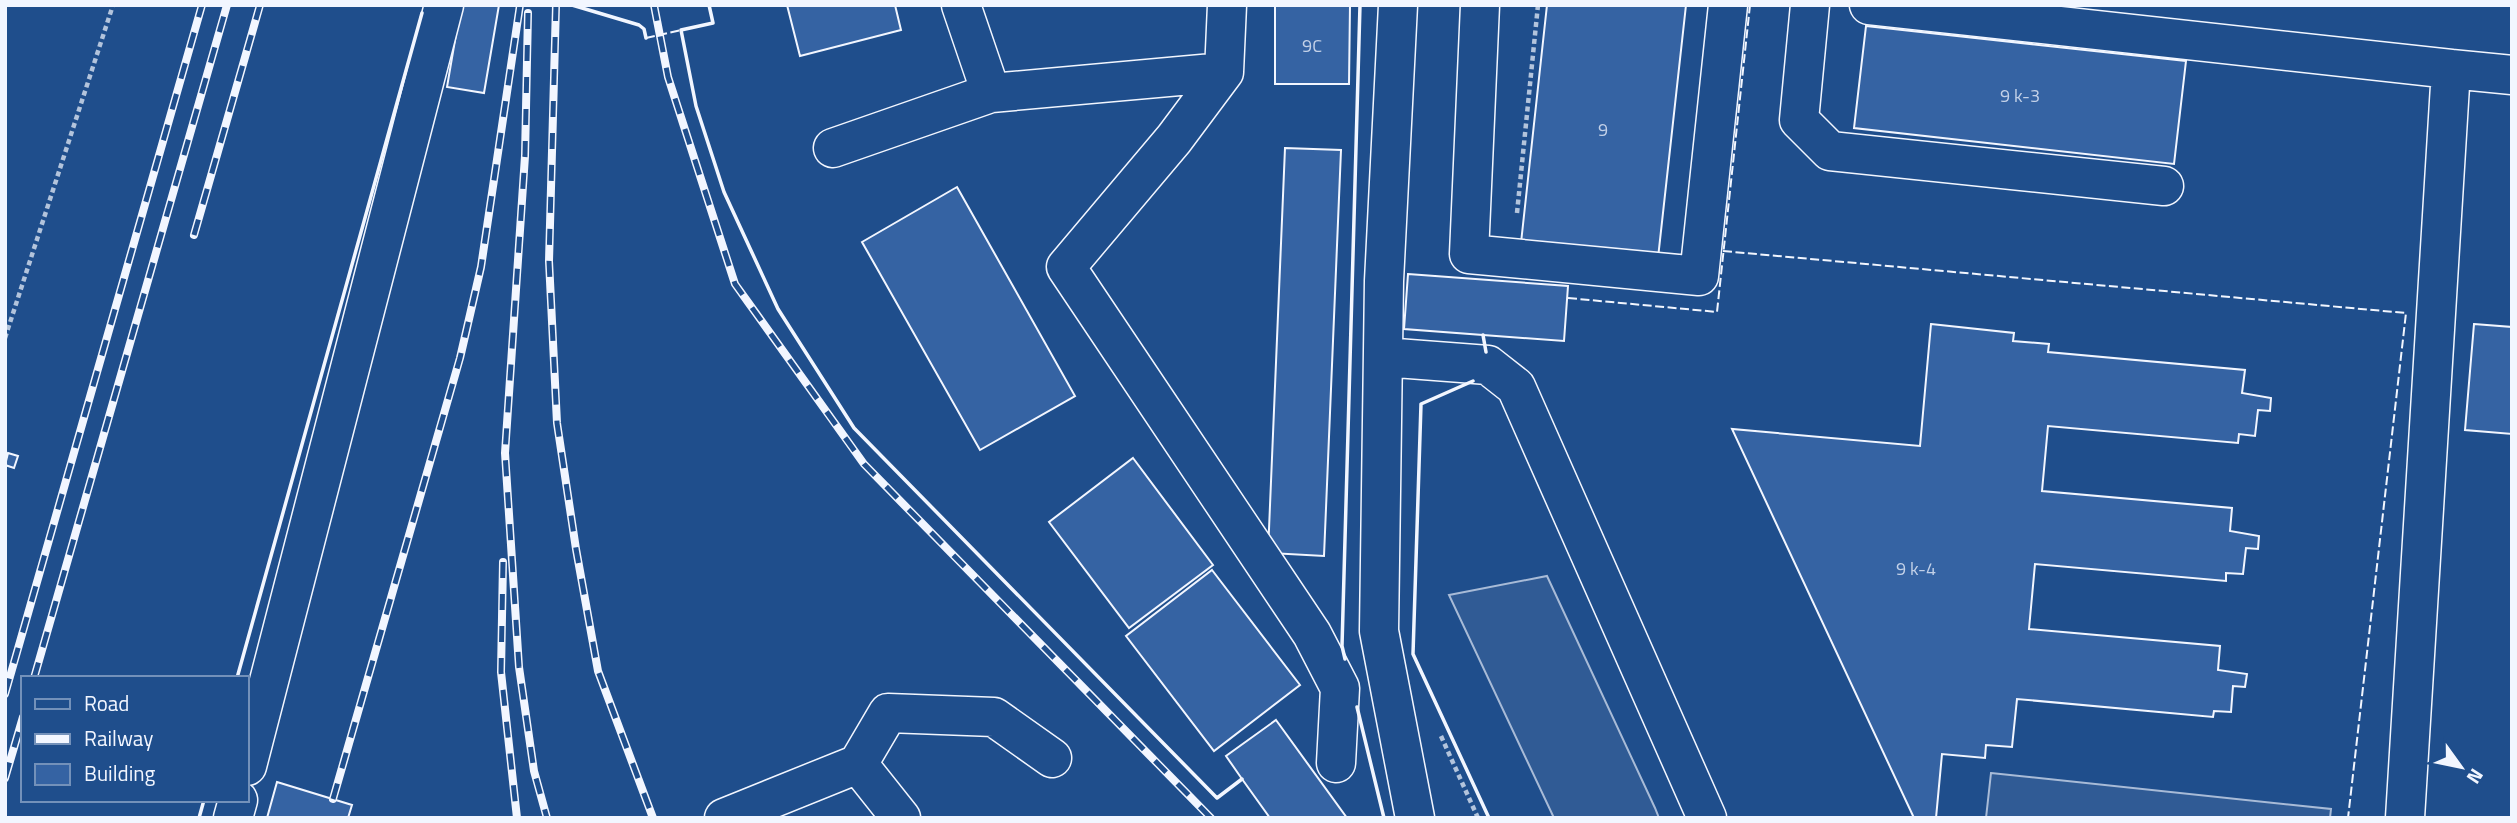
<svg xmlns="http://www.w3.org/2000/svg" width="2517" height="823" viewBox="0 0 2517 823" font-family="'Titillium Web',sans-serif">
<rect width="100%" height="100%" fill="#1f4e8c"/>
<path fill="#305b95" stroke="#a8bbd7" stroke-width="2" d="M1547 576 1655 808 1659 818H1554L1449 595Z
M1991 773 2331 809 2330 818H1986Z"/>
<path fill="#3563a3" stroke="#f2f6ff" stroke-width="2" d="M461 5H499L484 93 447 87Z
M787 5H895L901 30 800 56Z
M1275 5H1350L1349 84H1275Z
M1547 5H1686L1657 267 1520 252Z
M1866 26 2186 61 2174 164 1854 128Z
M1285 148 1341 150 1324 556 1268 553Z
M957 187 1075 396 980 450 862 242Z
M1408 274 1568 286 1564 341 1404 329Z
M1931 324 2014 333 2013 341 2049 344 2048 352 2245 370 2242 393 2271 398 2270 411 2258 410 2255 436 2239 434 2238 443 2048 426 2042 491 2232 508 2230 531 2259 536 2258 549 2246 548 2243 574 2226 573V581L2035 564 2029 629 2220 646 2218 670 2247 674 2245 687 2233 686 2231 712 2214 711 2213 717 2017 699 2012 747 1986 745 1985 758 1942 754 1936 818H1914L1732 429 1920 446Z
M2474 324 2512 327V434L2465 430Z
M8 453 18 456 14 468 5 465Z
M1133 458 1213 565 1129 628 1049 522Z
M1212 570 1300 685 1214 751 1126 636Z
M1276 720 1347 818H1270L1242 779 1226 756Z
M277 782 352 805 348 818H267Z"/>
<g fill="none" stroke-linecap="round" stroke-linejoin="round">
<g stroke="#f2f6ff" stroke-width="41">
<path id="minor" d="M961 5 991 93 1224 72 1174 139 1066 267 1312 634 1340 688 1336 763
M1398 5 1384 281 1379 631 1415 818
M1480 5 1469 254 1699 276 1728 5
M1810 5 1799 120 1830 151 2164 186
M1869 5 2451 69
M1224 72 1227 5
M833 148 991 93
M1383 357 1488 365 1516 387 1707 818
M858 764 901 818
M247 766 444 5
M233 818 238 800
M724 818 858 764 888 713 994 717 1052 758
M2405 818 2451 69 2512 75"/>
</g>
<path stroke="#b3c4dc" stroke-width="4.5" stroke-dasharray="5 3.5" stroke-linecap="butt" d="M1517 213 1538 5
M5 338 113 5
M1441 736 1478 818"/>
<use href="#minor" stroke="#1f4e8c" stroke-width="38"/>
<g stroke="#f2f6ff" stroke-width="8">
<path id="rail" d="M556 5 549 261 557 423 576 549 598 671 653 818
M654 5 668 77 735 284 864 464 1211 818
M528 13 525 156 505 453 519 667 534 771 547 818
M194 235 260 5
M503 562 501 672 517 818
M34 678 227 5
M5 694 202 5
M5 778 23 717
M333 799 460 358 481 267 520 5"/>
</g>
<use href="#rail" stroke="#1f4e8c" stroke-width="5" stroke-dasharray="16" stroke-linecap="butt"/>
<path stroke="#f2f6ff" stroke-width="2" stroke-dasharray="9 3.5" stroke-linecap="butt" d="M646 38 681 30
M1723 251 2406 313 2348 818
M1568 298 1717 312 1750 5"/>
<path stroke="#f2f6ff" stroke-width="3.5" d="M572 5 639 25 644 29 646 38
M709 5 713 23 681 30 696 106 724 192 778 309 854 428 1217 798 1242 779
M1483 335 1486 352
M1473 381 1421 404 1413 654 1489 818
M1345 659 1342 646 1360 5
M237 678 422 13
M1357 707 1384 818
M199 818 204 800"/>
</g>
<g text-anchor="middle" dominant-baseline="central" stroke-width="5" stroke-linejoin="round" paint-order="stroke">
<g font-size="18" fill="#c3d1e8">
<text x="1312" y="45">9C</text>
<text x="2020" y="95">9 k-3</text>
<text x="1603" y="129">9</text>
<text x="1916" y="568">9 k-4</text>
</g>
</g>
<rect width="2517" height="823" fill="none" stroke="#f2f6ff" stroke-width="14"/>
<rect x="21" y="676" width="228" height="126" fill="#1f4e8c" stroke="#7391ba" stroke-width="2"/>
<rect x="35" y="699" width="35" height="10" fill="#1f4e8c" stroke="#7391ba" stroke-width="2"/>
<text x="84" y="711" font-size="21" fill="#f2f6ff">Road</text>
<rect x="35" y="734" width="35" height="10" fill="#f2f6ff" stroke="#7391ba" stroke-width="2"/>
<text x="84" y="746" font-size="21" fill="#f2f6ff">Railway</text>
<rect x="35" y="764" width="35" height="21" fill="#3563a3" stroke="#7391ba" stroke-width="2"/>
<text x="84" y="781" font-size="21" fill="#f2f6ff">Building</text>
<g transform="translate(2461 767) rotate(123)" stroke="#1f4e8c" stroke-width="5" paint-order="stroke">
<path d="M0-5L12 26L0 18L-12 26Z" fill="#f2f6ff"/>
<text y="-10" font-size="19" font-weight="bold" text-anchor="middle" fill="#f2f6ff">N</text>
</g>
</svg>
